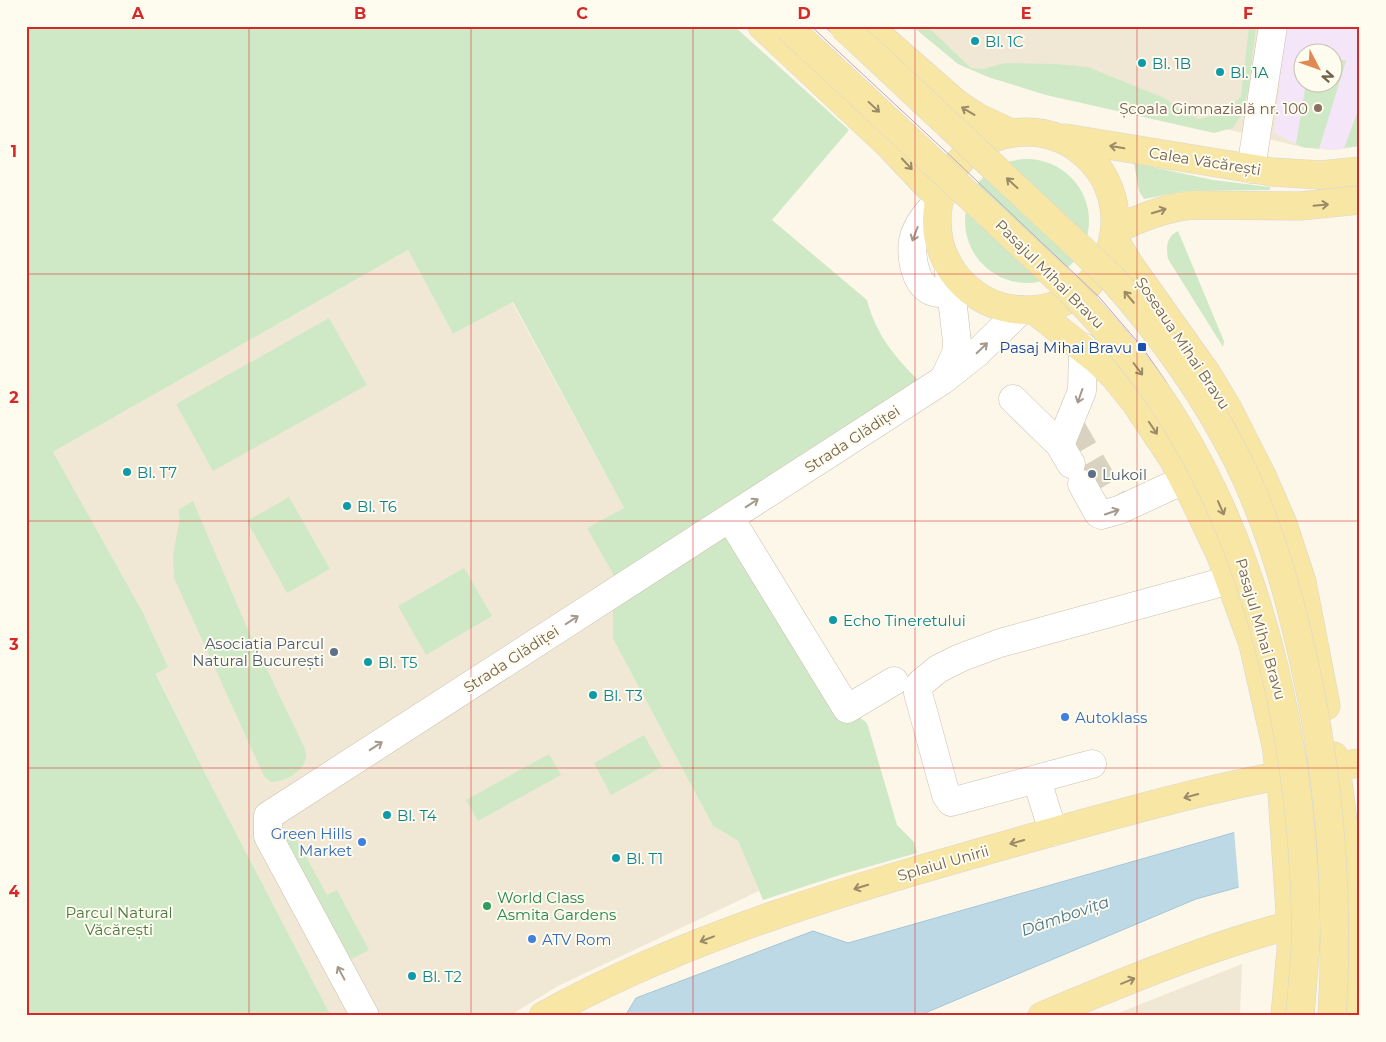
<svg xmlns="http://www.w3.org/2000/svg" width="1386" height="1042" viewBox="0 0 1386 1042" font-family="Montserrat,sans-serif">
<rect width="100%" height="100%" fill="#fcf7e8"/>
<path fill="#f0e8d4" fill-rule="evenodd" d="M917 26H1360V146L1333 150 1302 147 964 67ZM1304 52H1334V82H1304Z
M408 250 453 334 512 302 624 508 588 528 613 574V639L713 826 738 841 759 891 558 986 509 1016H331L206 775 156 673 53 452Z
M1242 964 1240 1016H1111Z"/>
<path fill="#f4e5f8" fill-rule="evenodd" d="M1286 26H1360V146L1333 150 1302 147 1274 133ZM1304 52H1334V82H1304Z"/>
<path fill="#cfe9c7" d="M26 26H734L849 130 772 220 867 300C876 335 895 357 920 382L722 506 847 709 866 722 868 726 897 825 914 842 917 853 846 873 763 900 738 841 713 826 613 639V574L587 528 624 508 513 302 453 334 408 250 53 452 142 611 168 667 156 674 206 775 331 1016H26Z
M912 26H927L971 68 983 69 1005 63 1056 64 1088 67 1164 98 1186 113 1199 119 1218 114 1229 109 1241 96 1249 26H1256L1249 87 1243 112 1233 128 1214 133 1046 95 988 77 958 64Z
M1334 57 1346 61 1319 149 1302 147 1296 144 1306 83 1334 82Z
M1360 105V146L1344 148Z
M965 221a62 62 0 1 1 124 0a62 62 0 1 1-124 0Z
M1134 163 1213 180 1270 187V190L1185 191 1144 199 1139 191Z
M1178 231 1224 341 1223 347 1168 259C1166 247 1166 237 1178 231Z
M329 318 367 385 213 471 176 404Z
M289 497 330 569 287 593 247 521Z
M193 501 245 623 305 749C305 752 307 755 306 757 305 772 283 782 271 782L264 776 174 578 173 555 180 518 178 510Z
M464 568 492 616 426 655 398 606Z
M644 735 662 767 611 795 594 763Z
M549 754 561 775 478 821 466 800Z
M291 829 327 895 337 890 369 950 350 960 283 834Z"/>
<path fill="#bdd9e5" stroke="#a4c6d7" d="M1250 828 1264 880 1196 899 918 1016H625L636 998 813 931 848 943Z"/>
<path fill="#fcf7e8" d="M1360 798V863L1265 883 1239 890 1234 830Z"/>
<g fill="none" stroke-linecap="round" stroke-linejoin="round">
<path stroke="#dad2c1" stroke-width="28" stroke-dasharray="28 14" stroke-linecap="butt" d="M1070 425 1119 510"/>
<g stroke="#cbbfac" stroke-width="29">
<path id="minor" d="M1251 169 1273 26
M940 199C930 210 920 220 915 234 911 244 912 255 914 265 921 297 940 297 968 289
M944 379 957 351V342L948 264
M1013 399 1060 445
M1071 464 1060 445 1082 391 1083 347
M1082 484 1098 513 1101 515 1119 510 1184 480
M730 518 847 709 894 681
M1092 764 951 802 946 795 918 693 920 684 938 669 960 658 1000 643 1230 580
M1037 780 1053 832
M365 1016 268 836V816L943 380 977 353 1021 310"/>
</g>
<g stroke="#dbd6d1" stroke-width="29">
<path id="major" d="M762 26 889 145 940 199
M868 26 957 104 977 117 1011 133
M937 221a89 89 0 1 1 178 0a89 89 0 1 1-178 0Z
M1065 138 1272 172 1321 175 1360 171
M1115 230C1140 218 1164 208 1192 205L1300 206 1360 200
M1113 238 1131 267 1207 374 1228 409 1263 478 1283 524 1302 582 1326 706
M1034 310 1097 360 1114 376 1135 402 1173 459 1196 503 1221 556 1253 644 1276 745 1282 793 1291 925V950L1285 1016
M1334 756C1348 841 1353 929 1349 1016
M543 1016C692 933 857 887 1020 841 1132 810 1244 777 1360 763
M1042 1016C1144 973 1248 930 1357 910"/>
</g>
<use href="#minor" stroke="#fff" stroke-width="28"/>
<use href="#major" stroke="#f7e6a4" stroke-width="28"/>
<path stroke="#bca6c6" stroke-width="1" d="M811 26 958 163 1099 297 1142 347 1165 380 1198 435 1217 469 1235 506 1265 585 1284 658 1302 740 1310 806 1318 919 1314 1016
M824 26C893 87 961 149 1027 212 1064 246 1103 280 1135 319 1155 343 1171 370 1187 397 1216 444 1240 492 1260 543 1297 638 1312 740 1321 841 1324 877 1328 914 1327 951 1326 973 1324 994 1323 1016"/>
<g stroke="#dbd6d1" stroke-width="29" stroke-linecap="butt">
<path id="major-bridge" d="M787 26 1070 290C1110 331 1148 376 1178 426 1266 571 1303 756 1306 925 1306 955 1302 986 1300 1016
M843 26 1110 276C1159 331 1204 393 1237 459 1264 513 1282 570 1296 628 1328 755 1340 886 1332 1016"/>
</g>
<use href="#major-bridge" stroke="#f7e6a4" stroke-width="28"/>
</g>
<defs><path id="oneway-shaft" d="M-6 0H5M1.5-3L5.5 0L1.5 3" fill="none" stroke-width="1.6" stroke-linecap="round" stroke-linejoin="round" transform="scale(1.25)"/></defs>
<g stroke="#9c8a67">
<use href="#oneway-shaft" transform="translate(874 107) rotate(43)"/>
<use href="#oneway-shaft" transform="translate(968 111) rotate(-149)"/>
<use href="#oneway-shaft" transform="translate(1117 147) rotate(-170)"/>
<use href="#oneway-shaft" transform="translate(907 164) rotate(47)"/>
<use href="#oneway-shaft" transform="translate(1012 183) rotate(-137)"/>
<use href="#oneway-shaft" transform="translate(1321 205) rotate(-5)"/>
<use href="#oneway-shaft" transform="translate(1159 211) rotate(-17)"/>
<use href="#oneway-shaft" transform="translate(1129 297) rotate(-130)"/>
<use href="#oneway-shaft" transform="translate(1138 369) rotate(53)"/>
<use href="#oneway-shaft" transform="translate(1153 428) rotate(56)"/>
<use href="#oneway-shaft" transform="translate(1221 508) rotate(66)"/>
<use href="#oneway-shaft" transform="translate(1191 796) rotate(165)"/>
<use href="#oneway-shaft" transform="translate(1017 842) rotate(164)"/>
<use href="#oneway-shaft" transform="translate(861 887) rotate(163)"/>
<use href="#oneway-shaft" transform="translate(707 939) rotate(159)"/>
<use href="#oneway-shaft" transform="translate(1128 981) rotate(-22)"/>
</g>
<g stroke="#a5998b">
<use href="#oneway-shaft" transform="translate(915 234) rotate(111)"/>
<use href="#oneway-shaft" transform="translate(982 348) rotate(-44)"/>
<use href="#oneway-shaft" transform="translate(1080 396) rotate(109)"/>
<use href="#oneway-shaft" transform="translate(752 503) rotate(-33)"/>
<use href="#oneway-shaft" transform="translate(1112 512) rotate(-19)"/>
<use href="#oneway-shaft" transform="translate(572 620) rotate(-33)"/>
<use href="#oneway-shaft" transform="translate(376 746) rotate(-33)"/>
<use href="#oneway-shaft" transform="translate(341 973) rotate(-118)"/>
</g>
<path fill="none" stroke="#d62828" stroke-width="1" stroke-opacity="0.55" d="M249 26V1016M471 26V1016M693 26V1016M915 26V1016M1137 26V1016M26 274H1360M26 521H1360M26 768H1360"/>
<g fill="#0f9aa8" stroke="#fefbef" stroke-width="2">
<circle cx="975" cy="41" r="5"/>
<circle cx="1142" cy="63" r="5"/>
<circle cx="1220" cy="72" r="5"/>
<circle cx="127" cy="472" r="5"/>
<circle cx="347" cy="506" r="5"/>
<circle cx="833" cy="620" r="5"/>
<circle cx="368" cy="662" r="5"/>
<circle cx="593" cy="695" r="5"/>
<circle cx="387" cy="815" r="5"/>
<circle cx="616" cy="858" r="5"/>
<circle cx="412" cy="976" r="5"/>
</g>
<circle fill="#8d6e63" stroke="#fefbef" stroke-width="2" cx="1318" cy="108" r="5"/>
<rect fill="#1a4fb4" stroke="#fefbef" stroke-width="2" x="1137" y="342" width="10" height="10" rx="2.5"/>
<g fill="#5c6f8a" stroke="#fefbef" stroke-width="2">
<circle cx="1092" cy="474" r="5"/>
<circle cx="334" cy="652" r="5"/>
</g>
<g fill="#3f7fe0" stroke="#fefbef" stroke-width="2">
<circle cx="1065" cy="717" r="5"/>
<circle cx="362" cy="842" r="5"/>
<circle cx="532" cy="939" r="5"/>
</g>
<circle fill="#2e9e5b" stroke="#fefbef" stroke-width="2" cx="487" cy="906" r="5"/>
<g text-anchor="middle" dominant-baseline="central" stroke-width="4" stroke-linejoin="round" paint-order="stroke">
<g font-size="15" fill="#0d838f" stroke="#fefbef" text-anchor="start">
<text x="985" y="41">Bl. 1C</text>
<text x="1152" y="63">Bl. 1B</text>
<text x="1230" y="72">Bl. 1A</text>
<text x="137" y="472">Bl. T7</text>
<text x="357" y="506">Bl. T6</text>
<text x="843" y="620">Echo Tineretului</text>
<text x="378" y="662">Bl. T5</text>
<text x="603" y="695">Bl. T3</text>
<text x="397" y="815">Bl. T4</text>
<text x="626" y="858">Bl. T1</text>
<text x="422" y="976">Bl. T2</text>
</g>
<g font-size="15" fill="#785e54" stroke="#fefbef" text-anchor="end">
<text x="1308" y="108">Școala Gimnazială nr. 100</text>
</g>
<g font-size="15" fill="#75624d" stroke="#fefbef">
<text transform="translate(1205 161) rotate(9)">Calea Văcărești</text>
<text transform="translate(1050 274) rotate(45)">Pasajul Mihai Bravu</text>
<text transform="translate(1183 343) rotate(56)">Șoseaua Mihai Bravu</text>
<text transform="translate(852 439) rotate(-33)">Strada Glădiței</text>
<text transform="translate(1261 629) rotate(74)">Pasajul Mihai Bravu</text>
<text transform="translate(511 659) rotate(-33)">Strada Glădiței</text>
<text transform="translate(943 863) rotate(-16)">Splaiul Unirii</text>
</g>
<g font-size="15" fill="#164399" stroke="#fefbef" text-anchor="end">
<text x="1132" y="347">Pasaj Mihai Bravu</text>
</g>
<g font-size="15" fill="#4e5e75" stroke="#fefbef" text-anchor="start">
<text x="1102" y="474">Lukoil</text>
<text x="324" y="643" text-anchor="end">Asociația Parcul<tspan x="324" dy="17">Natural București</tspan></text>
</g>
<g font-size="15" fill="#366cbe" stroke="#fefbef" text-anchor="start">
<text x="1075" y="717">Autoklass</text>
<text x="352" y="833" text-anchor="end">Green Hills<tspan x="352" dy="17">Market</tspan></text>
<text x="542" y="939">ATV Rom</text>
</g>
<g font-size="15" fill="#27864d" stroke="#fefbef" text-anchor="start">
<text x="497" y="897">World Class<tspan x="497" dy="17">Asmita Gardens</tspan></text>
</g>
<g font-size="15" fill="#4c7a45" stroke="#fefbef">
<text x="119" y="912">Parcul Natural<tspan x="119" dy="17">Văcărești</tspan></text>
</g>
<g font-size="16" font-style="italic" fill="#4a788f" stroke="#fefbef">
<text transform="translate(1065 916) rotate(-19)">Dâmbovița</text>
</g>
</g>
<rect width="1386" height="1042" fill="none" stroke="#fefbef" stroke-width="55"/>
<g transform="translate(1318 68) rotate(131)"><circle r="24" fill="#fefbef" stroke="#c7beae"/>
<path d="M0-4L9 19L0 12L-9 19Z" fill="#e18952"/>
<text y="-8" font-size="14" font-weight="bold" text-anchor="middle" fill="#75624d">N</text>
</g>
<rect x="28" y="28" width="1330" height="986" fill="none" stroke="#d62828" stroke-width="2"/>
<g font-size="16" text-anchor="middle" font-weight="bold" fill="#d62828">
<text x="138" y="19">A</text>
<text x="360" y="19">B</text>
<text x="582" y="19">C</text>
<text x="804" y="19">D</text>
<text x="1026" y="19">E</text>
<text x="1248" y="19">F</text>
<text x="14" y="157">1</text>
<text x="14" y="403">2</text>
<text x="14" y="650">3</text>
<text x="14" y="897">4</text>
</g>
</svg>
